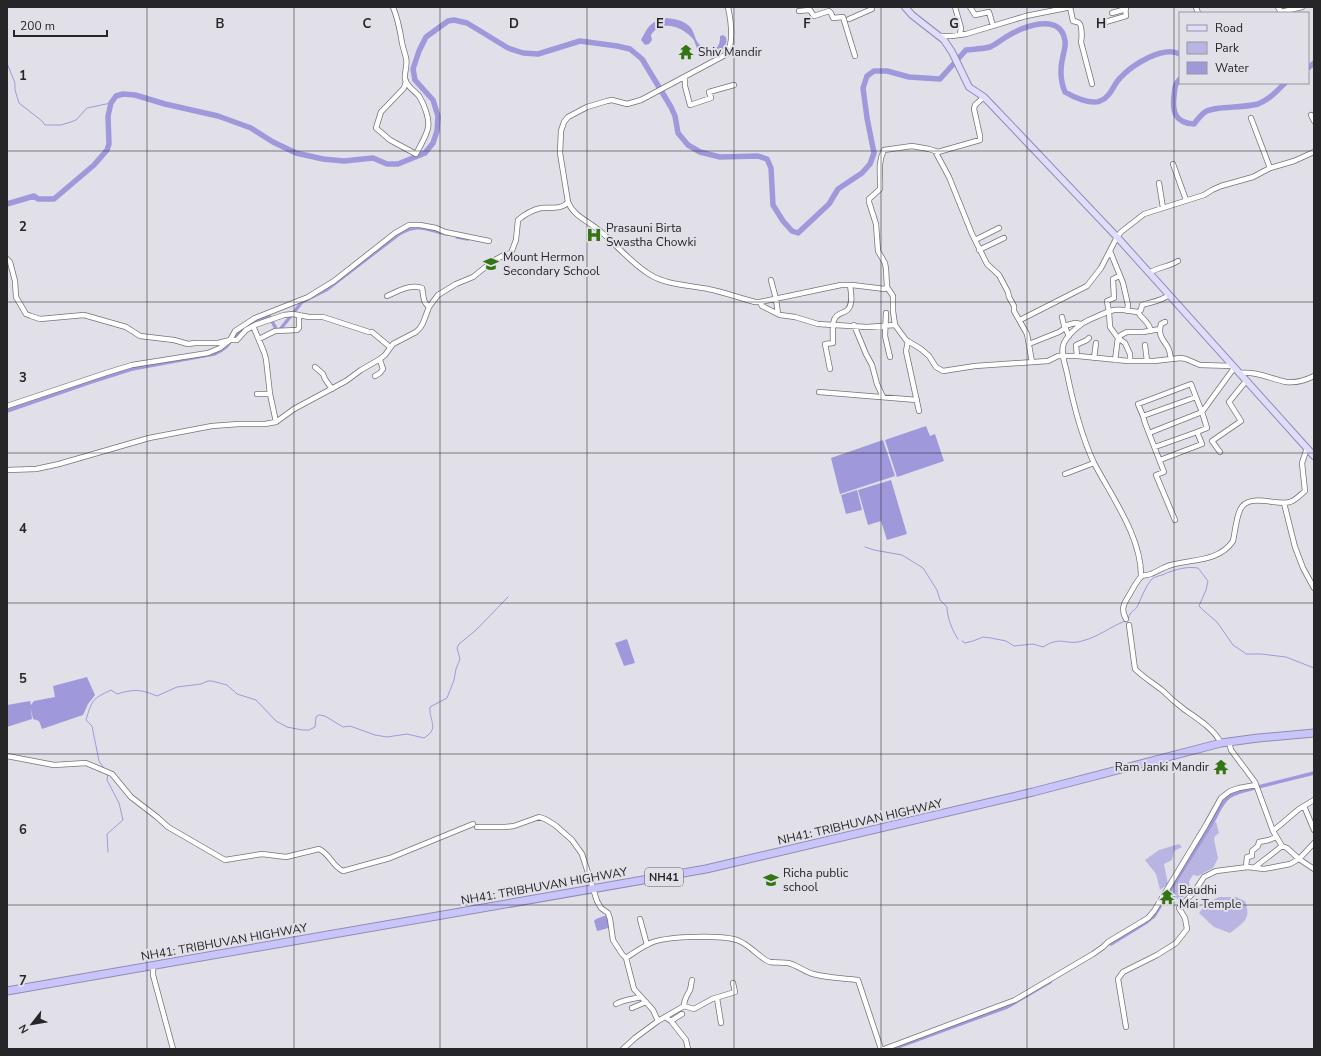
<svg xmlns="http://www.w3.org/2000/svg" width="1321" height="1056" viewBox="0 0 1321 1056" font-family="'Nunito Sans',sans-serif">
<rect width="100%" height="100%" fill="#e1e0e8"/>
<path fill="#b8b5e2" d="M1216 822 1219 833 1215 836 1214 840 1218 858 1213 868 1198 876 1193 875 1189 881 1190 890 1179 901 1177 898 1167 893 1210 823Z
M1179 844 1182 847 1174 851 1172 860 1164 864 1168 884 1160 890 1156 874 1145 860 1159 850Z
M1219 897H1236L1245 901C1252 919 1243 923 1230 933L1214 927 1199 913 1207 903Z"/>
<path fill="#9f99dc" d="M667 18C674 19 682 20 688 25 695 30 694 39 699 44 703 48 714 53 718 46 720 43 720 39 720 36L723 35 726 37C726 39 727 41 726 43 724 54 709 58 701 52 695 48 696 43 693 39 682 26 661 19 651 35L652 40 649 44 645 45 641 40C649 25 650 22 667 18Z
M926 426 930 436 935 434 944 461 897 477 885 440Z
M883 440 895 476 840 494 831 458Z
M891 480 907 534 887 540 881 521 868 525 858 490Z
M857 490 862 510 846 514 841 495Z
M627 639 635 663 624 666 615 643Z
M87 677 95 695 88 704 83 715 42 729 39 721 33 719 31 709 32 719 7 727V705L30 701 31 705 34 701 55 697 53 686Z
M604 916H606L610 927 605 929 597 931 594 921 596 919Z"/>
<g fill="none" stroke-linecap="round" stroke-linejoin="round">
<path stroke="#9f99dc" stroke-width="1" d="M7 63 15 83V90L19 103 42 121 45 125H61L71 122 76 120 87 108 111 103
M865 547 874 550 902 555 923 568 937 590 940 600 947 607C947 617 952 630 958 639
M1128 619C1129 618 1129 616 1130 614 1133 610 1137 609 1138 605 1142 596 1145 588 1151 580 1154 577 1158 576 1162 575 1174 570 1185 566 1198 568L1208 581 1206 590 1199 606 1203 610 1217 622 1233 645 1242 651 1246 654H1261L1286 657 1314 668
M962 641 965 643 973 641 983 637 991 638 1006 641 1014 646 1033 644 1043 647C1062 635 1066 646 1082 641 1098 637 1110 627 1125 621
M104 768 99 761 92 726 86 720C92 700 92 699 111 690L117 694C134 689 140 689 157 696L177 687 201 684 208 681H212L227 685 237 694 256 700 276 721 287 727 302 730H309L315 727 316 717 319 715 325 716 343 727 350 726 375 735 387 737 407 734 424 738C440 728 429 722 430 707L447 698 454 680 456 669 460 659 457 648 459 644 476 630 508 597
M108 852 107 834 123 820 119 803 107 780 108 773"/>
<path stroke="#9f99dc" stroke-width="3.5" d="M457 237 468 239
M7 411 91 382 132 369 214 354C232 347 230 337 242 329 250 324 260 320 269 316L278 332 302 302 326 290 399 234C419 222 427 230 447 234
M1258 787 1314 773
M1111 944 1145 923 1154 916 1215 818C1226 794 1230 794 1255 788
M892 1049 1007 1007 1050 982"/>
<path stroke="#9f99dc" stroke-width="5.5" d="M1308 68 1314 63
M1180 79C1174 85 1175 88 1174 96 1172 113 1176 123 1194 124 1197 120 1201 115 1205 112 1213 106 1244 108 1258 104 1269 100 1277 91 1285 83
M7 204 34 196 38 199H54L94 165 107 150 109 144 108 116 111 103 116 96 123 94 135 95 165 104 218 116 251 128 273 142 296 153 323 159 344 161 373 158 387 164H398L425 153 433 143 437 131 438 116 433 100 415 80 413 69 419 51 426 37 448 21 454 20 467 23 508 48 523 53 538 54 580 41 617 46 630 49 642 59 671 107 675 116 678 133 688 145 700 152 720 157 758 156 767 159 771 168 773 205 783 221 792 231 798 233 829 204 838 189 862 173 870 164 874 153 867 118 863 88 867 76 874 71H887L909 77 940 79 966 50C973 49 983 49 990 47 996 44 1001 40 1006 37 1022 27 1061 11 1065 41 1066 45 1064 51 1063 56 1060 68 1060 80 1065 92 1073 97 1091 105 1100 101 1111 97 1113 85 1120 78 1132 65 1163 45 1180 54"/>
<g stroke="#74747b" stroke-width="6">
<path id="minor" d="M393 7C398 19 400 30 402 43 403 48 405 53 406 58 408 65 404 72 405 79 407 87 414 90 419 96 424 104 430 119 428 128 426 137 420 146 416 154L390 140 376 128 381 112 404 88 406 81
M728 7C731 21 734 41 727 54L641 100 627 104 612 100 607 101 587 107 568 117 564 122 561 131 560 153 568 202C574 217 589 221 601 232 617 245 631 263 649 274 666 285 688 285 708 289 724 292 739 298 755 302H760L762 306 780 315 795 317 818 324 867 327 895 325
M955 7 961 28 960 34
M970 7 975 15 989 12 993 26
M1070 7 1073 21C1073 21 1078 22 1079 23 1082 25 1082 38 1081 42L1092 84
M1196 7 1198 13
M1278 7 1281 12 1302 7
M799 11 810 10 814 16 829 11 831 13 833 18 843 17 855 56
M1112 13 1126 9
M849 19 872 9 871 7
M1102 23 1126 16 1125 7
M940 36H952L966 34 1026 16 1071 7
M685 77V86L690 105 711 98 709 92 734 85
M984 97 975 105 974 109 980 136V140L938 152 929 149 912 146 884 150C877 164 881 175 880 189L869 199V202L876 224 878 251 885 263 886 269 887 287 893 296V311L895 325 906 340 921 349 929 356 936 367 943 371 975 366 1048 361 1058 356H1078L1128 361H1154L1181 358 1186 359 1200 365 1233 366
M1311 115 1314 121
M1251 118 1270 168
M935 151 949 177 972 234 987 264 999 275 1008 292 1009 297 1014 306V311L1027 334 1032 362
M1173 164 1186 200
M1159 183 1163 208
M975 240 999 228
M979 250 1004 238
M1110 251 1123 283 1128 305 1127 311
M7 259 10 262 15 281 16 297 26 314 31 316 40 319 84 315 126 327 140 336 174 340 188 344 195 343H218L230 340H237L246 330 255 325 284 315 293 314 309 317H323L369 332H372L390 347
M1149 273C1158 267 1169 267 1178 261
M1119 276 1113 279 1114 298 1107 301 1109 312 1110 327 1118 338 1125 343 1130 354V361
M771 280 776 299 778 314
M387 296C399 291 409 284 422 288 424 296 422 301 429 307
M760 302 841 285H852L885 289 887 287
M1138 312 1141 310 1142 305C1152 302 1161 301 1169 295
M886 313 885 336 890 357
M1062 317 1064 325 1069 336
M1020 320 1087 286 1101 268 1117 237 1121 232 1144 214 1204 195 1212 190 1221 186 1253 177 1270 168 1294 161 1314 152
M1165 322 1161 324C1158 335 1162 338 1167 346 1170 350 1170 355 1171 359
M854 325 866 354 872 365 877 384 883 397
M253 326 264 352 266 359 270 394 276 422
M1064 326 1075 323 1081 324
M259 339 275 331 297 330 299 328V315
M908 341 906 351 919 411
M1029 344 1059 332 1065 328
M1145 345 1147 361
M1077 356 1076 345 1087 340 1089 338
M1094 358 1096 343
M1115 360 1118 338 1121 335 1127 332H1143L1160 329
M315 367 323 374 325 379 332 389
M830 369 825 344 833 343C833 336 832 327 834 320 837 313 841 314 846 311 854 306 851 292 850 285
M1240 373C1256 371 1271 379 1286 382 1295 383 1306 380 1314 376
M375 376 380 373 383 369 380 360
M819 392 917 400
M257 394H270
M7 406 106 373 132 365 208 353 220 348 230 340 235 331 255 318 308 297 334 281 395 233 409 225H420L436 228 445 232 489 241
M1143 416 1138 404 1191 384 1196 397
M1197 432 1207 428 1202 412 1234 368
M1149 433 1202 412 1196 397 1143 416 1145 423 1164 472 1156 475 1175 520
M1155 447 1197 432 1202 444 1160 460
M1220 452 1212 441 1241 421 1229 402 1246 381
M7 470 36 469 59 464 149 438 212 426 239 424H265L276 422 294 409 346 381 361 370 380 359 385 355 393 344 416 332 420 328 423 323 429 307 438 295 456 284 473 277 493 261 504 255 511 253 516 240 518 220C525 214 532 210 541 208 550 207 562 210 568 202
M1065 474 1094 463
M1284 503 1295 547 1303 568 1314 588
M1141 577C1142 538 1112 497 1094 463 1081 435 1073 403 1067 373 1065 364 1060 351 1064 343 1069 333 1081 323 1091 319 1098 316 1106 312 1114 310 1121 309 1130 311 1138 312 1142 320 1148 320 1151 331
M1126 619C1121 610 1123 605 1128 597 1132 591 1136 581 1142 576 1144 575 1148 575 1151 574 1158 571 1164 567 1171 565 1192 559 1219 562 1233 541 1235 532 1236 519 1240 510 1248 492 1276 506 1290 502 1296 500 1300 495 1305 491L1302 463 1307 448
M1129 625 1135 669C1143 677 1153 683 1162 690 1169 697 1177 704 1185 710 1198 719 1214 729 1221 743
M1229 742 1231 750 1255 782 1273 831 1282 846 1287 848 1299 859 1314 869
M7 756 54 765 86 763 112 774 131 797 157 817 168 827 225 860 262 854 286 857 319 849C330 854 332 866 343 871L390 858 473 824
M1304 806 1314 830
M477 827H505L514 826 539 817 545 819 555 825 572 840 582 854 597 901 601 908 608 913 610 919 613 940 622 954 626 958 634 989 653 1010 658 1021
M1273 831 1299 809 1314 800
M1246 867 1247 857 1252 856V851L1258 846 1259 842 1269 840 1276 837
M1255 867 1282 846
M640 919 647 945
M626 958C635 952 643 946 653 942 670 936 720 935 737 940 751 945 760 959 770 962 776 963 782 962 788 963 797 965 805 972 813 974 828 978 844 978 858 980L881 1049
M153 965V975L173 1049
M717 998 721 1023
M616 1004C623 1000 633 999 641 997
M684 1006 694 1009 712 999 735 992 733 983
M632 1008 646 1002
M665 1017 671 1021 686 1040 688 1049
M671 1021 682 1014
M1126 1027 1118 979 1123 972 1157 955 1176 943 1187 929 1185 918 1179 908 1194 892 1204 877 1216 871 1248 867 1264 869 1290 864 1299 859 1314 843
M623 1049 635 1038 658 1021 684 1006C684 999 687 996 690 990 691 987 691 983 692 980
M884 1049 1015 1000 1093 954 1103 947 1108 942 1148 918 1154 911 1206 825 1221 798 1230 791 1239 788 1256 785"/>
</g>
<g stroke="#908db0" stroke-width="8">
<path id="major" d="M905 7 912 15 944 40 952 52 969 87 984 97 1005 119 1117 237 1314 456"/>
</g>
<g stroke="#908db0" stroke-width="9">
<path id="highway" d="M7 991 706 869 1033 792 1221 743 1258 738 1314 733"/>
</g>
<use href="#minor" stroke="#fff" stroke-width="4.5"/>
<use href="#major" stroke="#dfdcfc" stroke-width="6"/>
<use href="#highway" stroke="#c9c5fa" stroke-width="7"/>
</g>
<path fill="none" stroke="#262628" stroke-width="1" stroke-opacity="0.55" d="M147 7V1049M294 7V1049M440 7V1049M587 7V1049M734 7V1049M881 7V1049M1027 7V1049M1174 7V1049M7 151H1314M7 302H1314M7 453H1314M7 603H1314M7 754H1314M7 905H1314"/>
<defs>
<g id="temple-bare" transform="scale(1.2)"><path d="M0-6L5-2H3V0L6.5 2.5H4V6H1.5V3h-3V6H-4V2.5H-6.5L-3 0V-2H-5Z" fill="#337513" stroke="#e1e0e8" stroke-width="2.5" paint-order="stroke"/></g>
<g id="hospital-bare" transform="scale(1.2)"><path d="M-5-5h3v3.5h4V-5h3V5h-3V1.5h-4V5h-3Z" fill="#337513" stroke="#e1e0e8" stroke-width="2.5" paint-order="stroke"/></g>
<g id="school-bare" transform="scale(1.2)"><path d="M0-5L7-2L0 1L-7-2ZM-4 1L0 2.5L4 1V4Q0 6-4 4Z" fill="#337513" stroke="#e1e0e8" stroke-width="2.5" paint-order="stroke"/></g>
</defs>
<g fill-rule="evenodd">
<use href="#temple-bare" x="686" y="52"/>
<use href="#hospital-bare" x="594" y="235"/>
<use href="#school-bare" x="491" y="264"/>
<use href="#temple-bare" x="1221" y="767"/>
<use href="#school-bare" x="771" y="880"/>
<use href="#temple-bare" x="1167" y="897"/>
</g>
<g text-anchor="middle" dominant-baseline="central" stroke-width="4" stroke-linejoin="round" paint-order="stroke">
<rect fill="#e1e0e8" stroke="#5e5e62" stroke-width="1" x="645" y="868" width="38" height="18" rx="3"/>
<g font-size="11" font-weight="bold" fill="#262628">
<text x="664" y="877">NH41</text>
</g>
<g font-size="12" fill="#262628" stroke="#e1e0e8" text-anchor="start">
<text x="698" y="52">Shiv Mandir</text>
<text x="606" y="228">Prasauni Birta<tspan x="606" dy="14">Swastha Chowki</tspan></text>
<text x="503" y="257">Mount Hermon<tspan x="503" dy="14">Secondary School</tspan></text>
<text x="1209" y="767" text-anchor="end">Ram Janki Mandir</text>
<text x="783" y="873">Richa public<tspan x="783" dy="14">school</tspan></text>
<text x="1179" y="890">Baudhi<tspan x="1179" dy="14">Mai Temple</tspan></text>
</g>
<g font-size="12" fill="#262628" stroke="#e1e0e8">
<text transform="translate(860 822) rotate(-13)">NH41: TRIBHUVAN HIGHWAY</text>
<text transform="translate(544 886) rotate(-10)">NH41: TRIBHUVAN HIGHWAY</text>
<text transform="translate(224 942) rotate(-10)">NH41: TRIBHUVAN HIGHWAY</text>
</g>
</g>
<g font-size="13" text-anchor="middle" font-weight="bold" fill="#262628" stroke="#e1e0e8" stroke-width="4" stroke-linejoin="round" paint-order="stroke">
<text x="220" y="28">B</text>
<text x="367" y="28">C</text>
<text x="514" y="28">D</text>
<text x="660" y="28">E</text>
<text x="807" y="28">F</text>
<text x="954" y="28">G</text>
<text x="1101" y="28">H</text>
<text x="23" y="80">1</text>
<text x="23" y="231">2</text>
<text x="23" y="382">3</text>
<text x="23" y="533">4</text>
<text x="23" y="683">5</text>
<text x="23" y="834">6</text>
<text x="23" y="985">7</text>
</g>
<rect width="1321" height="1056" fill="none" stroke="#262628" stroke-width="16"/>
<rect x="1179" y="12" width="130" height="72" fill="#e1e0e8" stroke="#96969b"/>
<rect x="1187" y="25" width="20" height="6" fill="#dfdcfc" stroke="#96969b"/>
<text x="1215" y="32" font-size="12" fill="#262628">Road</text>
<rect x="1187" y="42" width="20" height="12" fill="#b8b5e2" stroke="#96969b"/>
<text x="1215" y="52" font-size="12" fill="#262628">Park</text>
<rect x="1187" y="62" width="20" height="12" fill="#9f99dc" stroke="#96969b"/>
<text x="1215" y="72" font-size="12" fill="#262628">Water</text>
<g transform="translate(32 1024) rotate(239)" stroke="#e1e0e8" stroke-width="3" paint-order="stroke">
<path d="M0-3L7 15L0 10L-7 15Z" fill="#262628"/>
<text y="-6" font-size="11" font-weight="bold" text-anchor="middle" fill="#262628">N</text>
</g>
<path d="M14 30v6h93v-6" fill="none" stroke="#262628" stroke-width="2"/>
<text x="20" y="30" font-size="12" fill="#262628" stroke="#e1e0e8" stroke-width="3" paint-order="stroke">200 m</text>
</svg>
